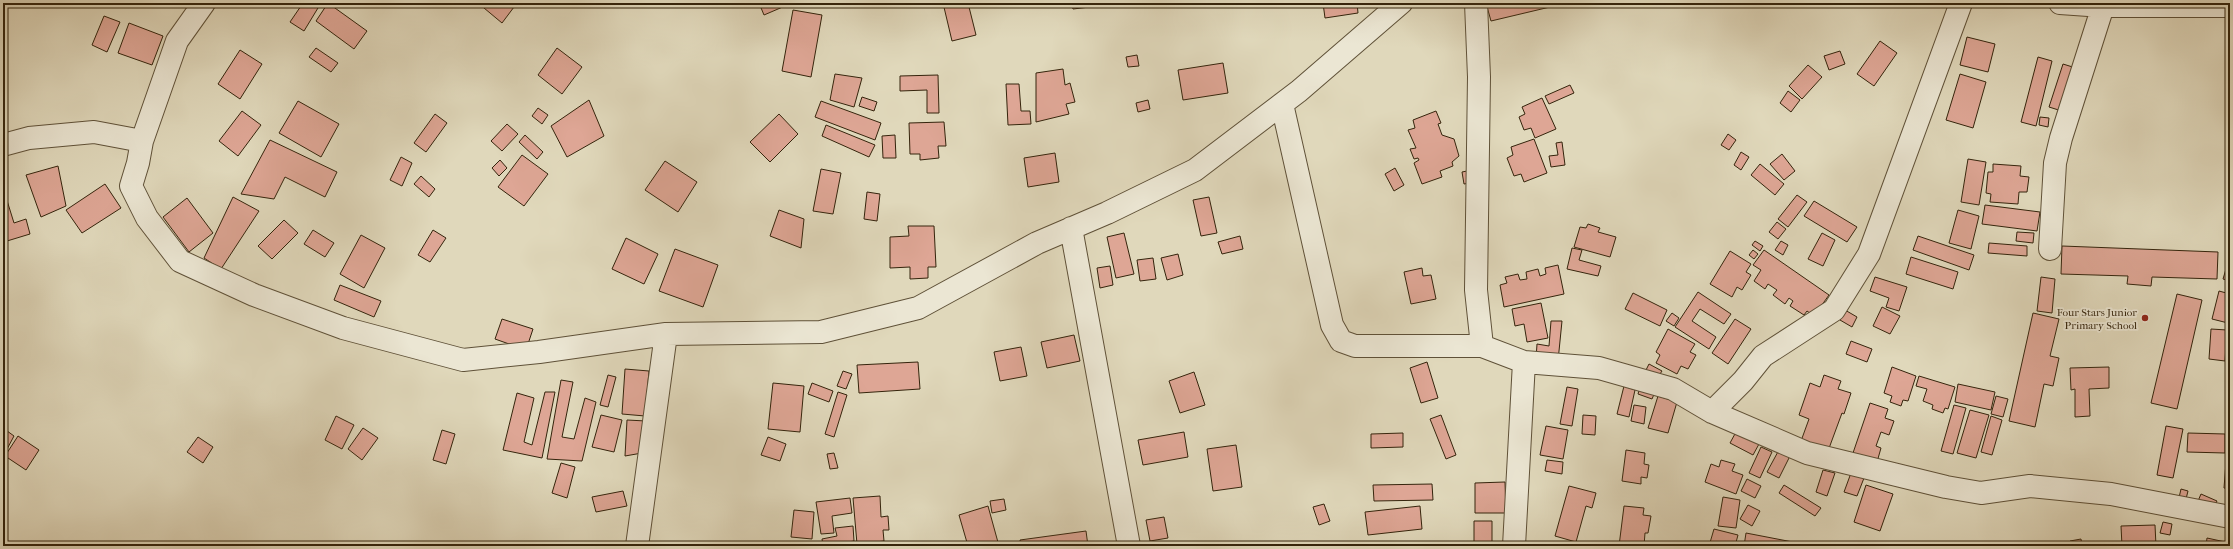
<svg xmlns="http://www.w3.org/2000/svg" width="2233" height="549" viewBox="0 0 2233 549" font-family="'IM FELL French Canon',serif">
<rect width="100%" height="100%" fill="#e0d8bb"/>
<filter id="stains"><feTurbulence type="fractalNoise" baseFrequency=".005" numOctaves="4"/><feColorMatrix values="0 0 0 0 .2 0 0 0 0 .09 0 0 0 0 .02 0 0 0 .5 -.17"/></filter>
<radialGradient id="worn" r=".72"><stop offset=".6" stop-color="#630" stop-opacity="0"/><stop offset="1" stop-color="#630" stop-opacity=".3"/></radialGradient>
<path fill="#dea695" stroke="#34240c" d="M303 3H321L304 31 290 22Z
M328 3 367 31 354 49 316 21Z
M478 3H517L502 23Z
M759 3H792L764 15Z
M943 3H968L976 35 952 41Z
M1071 3H1097L1098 6 1073 9Z
M1323 3H1357L1358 13 1325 18Z
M1486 3H1549L1550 7 1491 21Z
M793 10 822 15 811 77 782 71Z
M104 16 120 22 107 52 92 45Z
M129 23 163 36 152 65 118 53Z
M1967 37 1995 44 1988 72 1960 65Z
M1880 41 1897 53 1874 86 1857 74Z
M316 48 338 63 331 72 309 57Z
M557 48 582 67 562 94 538 75Z
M240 50 262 64 240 99 218 84Z
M1840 51 1845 64 1829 70 1824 56Z
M1137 55 1139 66 1128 67 1126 57Z
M2038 57 2052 61 2036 126 2021 122Z
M1223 63 1228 93 1183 100 1178 70Z
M2063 64 2079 69 2065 112 2049 107Z
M1808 65 1822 77 1802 99 1789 86Z
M1063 69 1065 85 1070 83 1075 102 1066 104 1069 114 1036 122V73Z
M835 74 862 78 854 107 830 100Z
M1960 74 1986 82 1973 128 1946 120Z
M938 75 939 113H927V90L900 91V76Z
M1006 84H1019L1021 111H1030L1031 124 1008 125Z
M1570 85 1574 93 1549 104 1545 96Z
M1788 91 1800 100 1791 112 1780 103Z
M862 97 877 102 874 111 859 106Z
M1542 98 1556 129 1535 138 1531 128 1524 130 1519 117 1525 114 1522 107Z
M589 100 604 136 567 157 551 126Z
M1148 100 1150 109 1138 112 1136 103Z
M298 101 339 124 321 157 279 133Z
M821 101 881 123 875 140 815 117Z
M538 108 548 115 542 124 532 116Z
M242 111 261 125 238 156 219 141Z
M1436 111 1441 123 1438 124 1442 135 1454 139 1459 156 1452 162 1453 166 1440 171 1442 177 1422 184 1414 163 1419 160 1418 158 1414 159 1410 149 1416 148 1408 130 1415 128 1413 120Z
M435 114 447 123 426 152 414 143Z
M779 114 798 134 770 162 750 142Z
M2040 117 2049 118 2048 127 2039 125Z
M944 122 946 146H938L939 158 920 160V154H910L909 123Z
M507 124 518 134 502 151 491 141Z
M826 125 875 145 869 157 822 136Z
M1728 134 1736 140 1729 150 1721 145Z
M525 135 543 152 537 159 519 142Z
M895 135 896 158H883L882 136Z
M1534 139 1547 173 1524 182 1521 174 1514 176 1507 158 1513 155 1511 147Z
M270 140 337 172 325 197 285 177 274 199 241 194Z
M1562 142 1565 165 1551 167 1549 156 1558 155 1556 143Z
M1741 152 1749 157 1741 170 1734 165Z
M1055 153 1059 182 1028 187 1024 158Z
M1782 154 1795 171 1784 180 1770 164Z
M522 155 548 174 524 206 498 187Z
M401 157 412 163 402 186 390 180Z
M1968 159 1986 162 1979 205 1961 202Z
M500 160 507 168 499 176 492 168Z
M665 161 697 182 678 212 645 190Z
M1760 164 1784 184 1775 195 1751 175Z
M1993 164 2021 166 2020 176 2029 177 2027 192H2019L2018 204 1990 202 1991 194 1986 193 1988 172H1993Z
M58 166 66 206 41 217 26 175Z
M1395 168 1404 185 1394 191 1385 174Z
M821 169 841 173 833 214 813 211Z
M1472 170 1475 182 1464 184 1462 172Z
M421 176 435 189 429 197 414 184Z
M105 184 121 208 82 233 66 210Z
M867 192 880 194 877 221 864 219Z
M5 194 14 223 26 219 30 234 7 241 3 228V195Z
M1797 195 1807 202 1788 227 1778 219Z
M233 197 259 211 221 269 204 258Z
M1209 197 1217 233 1201 236 1193 200Z
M187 198 213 233 189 252 163 217Z
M1814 201 1857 227 1847 242 1804 216Z
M1985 205 2040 212 2037 231 1982 224Z
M779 210 804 219 801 248 770 236Z
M1958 210 1979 216 1971 249 1949 243Z
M284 220 298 233 272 259 258 246Z
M1777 222 1786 229 1778 239 1769 232Z
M1588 224 1600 228 1598 232 1616 237 1610 257 1574 247 1580 227 1586 228Z
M908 226H934L936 267H928V278L910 279V267L890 268V237L909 236Z
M313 230 334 243 325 257 304 244Z
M433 230 446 238 430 262 418 255Z
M2017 232 2034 233 2033 243 2016 241Z
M1124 233 1134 274 1116 278 1107 237Z
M1822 233 1835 240 1823 266 1808 259Z
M361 235 385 248 364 288 340 274Z
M1240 236 1243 249 1222 254 1218 242Z
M1918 236 1974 255 1969 270 1913 250Z
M626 238 658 254 644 284 612 269Z
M1755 241 1763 246 1760 251 1752 245Z
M1781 241 1788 245 1783 255 1775 250Z
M1989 243 2027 246V256L1988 253Z
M2062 246 2218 252 2217 279 2152 277 2151 286 2127 284 2128 276 2061 274Z
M1572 248 1582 250 1579 260 1601 266 1598 276 1567 269Z
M675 249 718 265 703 307 659 291Z
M1753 250 1758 254 1754 259 1749 255Z
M1764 250 1829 295 1814 316 1807 311 1804 315 1790 306 1793 301 1789 298 1785 304 1773 295 1777 290 1768 284 1765 289 1754 281 1761 270 1753 265Z
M1730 251 1751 264 1746 272 1751 275 1742 290 1737 287 1732 297 1710 284Z
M1178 254 1183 275 1167 280 1161 258Z
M1911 257 1958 272 1953 289 1906 274Z
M1153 258 1156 279 1140 281 1137 260Z
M1558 265 1564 294 1504 307 1500 285 1507 283 1505 277 1518 274 1520 280 1527 279 1526 272 1538 269 1540 276 1546 274 1545 268Z
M1110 266 1113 285 1100 288 1097 268Z
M1422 268 1423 276 1431 275 1436 299 1411 304 1404 272Z
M2226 269 2230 270V281L2223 279Z
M1875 277 1907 287 1899 311 1886 307 1889 298 1870 291Z
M2041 277 2055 279 2052 313 2037 311Z
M340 285 381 301 374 317 334 300Z
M2219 291 2230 294 2228 323 2212 319Z
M1698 292 1731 314 1724 324 1700 309 1692 321 1716 337 1709 349 1675 327Z
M1633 293 1667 310 1660 326 1625 309Z
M2177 294 2202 300 2177 409 2151 403Z
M1541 303 1548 338 1527 342 1524 324 1515 326 1512 309Z
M1882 307 1900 316 1890 334 1873 326Z
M1845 310 1857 317 1852 327 1840 320Z
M1672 313 1679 318 1674 326 1666 321Z
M2033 313 2059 319 2050 356 2059 358 2053 386 2044 384 2035 427 2009 421Z
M502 319 533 329 526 350 495 339Z
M1735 319 1751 329 1728 364 1712 353Z
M1551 321H1562L1558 361 1536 359 1537 344 1549 346Z
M1668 329 1695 344 1690 352 1696 355 1688 369 1681 366 1677 374 1656 363 1660 355 1656 352Z
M2211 329 2227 330 2225 361 2209 359Z
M1074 335 1080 361 1047 368 1041 342Z
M1851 341 1872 349 1867 362 1846 354Z
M1021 347 1027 376 1000 381 994 352Z
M918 362 920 389 859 393 857 365Z
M1427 362 1438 398 1421 403 1410 368Z
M1649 364 1662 371 1658 377 1646 370Z
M1892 367 1916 376 1908 401 1903 400 1901 406 1890 402 1892 396 1884 393Z
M2109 367V388L2089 389 2090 416 2075 417V389L2071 390 2070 368Z
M625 369 649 371 645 416 622 414Z
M843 371 852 374 846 389 837 386Z
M1194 372 1205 405 1180 413 1169 381Z
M608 375 616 377 608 407 600 405Z
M1824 375 1841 381 1838 389 1851 393 1844 414 1842 413 1828 451 1801 441 1809 419 1799 415 1810 383 1820 387Z
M1919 376 1955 387 1948 409 1945 408 1943 413 1932 409 1933 405 1923 401 1927 389 1916 386Z
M561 380 573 382 562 437 574 439 585 398 596 402 582 461 547 459Z
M773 383 804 386 800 432 768 429Z
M812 383 833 391 829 402 808 394Z
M1958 384 1995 392 1991 410 1955 402Z
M1624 386 1635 390 1629 417 1617 414Z
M1567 387 1578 389 1572 426 1560 424Z
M1640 387 1655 392 1652 399 1638 394Z
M545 392H555L542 458 503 450 517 393 534 398 524 442 532 445Z
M838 392 847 395 834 437 825 434Z
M1658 396 1677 402 1668 433 1648 428Z
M1996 396 2008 399 2003 417 1991 414Z
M1870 403 1888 409 1885 418 1894 421 1889 435 1881 432 1876 446 1881 448 1877 462 1853 453Z
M1634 405 1646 407 1644 424 1631 421Z
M1954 405 1966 408 1953 454 1941 451Z
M1970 410 1989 415 1976 458 1957 453Z
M601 415 622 420 614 452 592 447Z
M1441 415 1456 455 1446 459 1430 419Z
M1583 415 1596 416 1595 435 1582 434Z
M336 416 354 425 342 449 325 440Z
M1991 416 2002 420 1992 455 1981 452Z
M627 420 646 421 642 453 625 456Z
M1546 426 1568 430 1563 459 1540 455Z
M2166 426 2183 429 2173 478 2157 475Z
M3 428 14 436 6 451 3 449Z
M363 428 378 438 362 460 348 449Z
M442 430 455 434 446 464 433 460Z
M1184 432 1188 457 1143 465 1138 440Z
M1736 432 1759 444 1753 455 1730 443Z
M1403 433V447L1371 448V434Z
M2188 433 2225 434V453L2187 452Z
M18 436 39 450 26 470 5 456Z
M2228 436H2230V489L2224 488Z
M198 437 213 447 203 463 187 452Z
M768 437 786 444 780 461 761 455Z
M1236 445 1242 487 1213 491 1207 449Z
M1761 447 1772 452 1760 478 1749 473Z
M1780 448 1791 454 1779 478 1767 472Z
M1626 450 1645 453 1644 464 1649 465 1647 478 1641 477V484L1622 481Z
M834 453 838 468 830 469 827 454Z
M1547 460 1563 462 1562 474 1545 471Z
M1721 460 1735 464 1732 471 1743 475 1736 494 1705 482 1711 464 1719 467Z
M561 463 575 467 567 498 552 493Z
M1823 470 1835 473 1827 496 1816 492Z
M1851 473 1864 478 1857 496 1844 492Z
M1747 479 1761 486 1755 498 1741 491Z
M1505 482 1506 513H1475V483Z
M1432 484 1433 500 1374 501 1373 485Z
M1784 485 1821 508 1815 516 1779 493Z
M1866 485 1893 494 1880 531 1854 522Z
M1569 486 1596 493 1592 508 1586 506 1576 542 1555 536Z
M2181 489 2188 491 2185 503 2178 502Z
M623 491 627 506 596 512 592 497Z
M2201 494 2217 501 2213 509 2198 501Z
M880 496 881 517 888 516 889 530H883L884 541 857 544 853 498Z
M1723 497 1740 500 1736 528 1718 526Z
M850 498 852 513 832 516 834 533 821 534 816 502Z
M1004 499 1006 510 992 513 990 501Z
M1324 504 1330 521 1319 525 1313 507Z
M1748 505 1760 511 1752 526 1740 519Z
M988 506 999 546H968L959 515Z
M1420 506 1422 529 1368 535 1365 512Z
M1624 506 1644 508 1643 515 1651 516 1648 533H1645L1644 546H1619Z
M794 510 814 512 812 539 791 537Z
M1164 517 1168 538 1150 541 1146 520Z
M1474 521H1492V544L1474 545Z
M2163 522 2172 524 2170 535 2160 533Z
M2155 525 2156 546H2122L2121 526Z
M853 526 854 541 823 546 822 539 837 536 835 528Z
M1714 529 1738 535 1735 546H1709Z
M1086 531 1088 546H1021L1020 540Z
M1746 533 1803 544V546H1744Z
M2207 538 2230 543V546H2206Z
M2081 539 2082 546H2071L2070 541Z"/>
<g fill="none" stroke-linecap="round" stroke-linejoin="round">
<g stroke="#5f5138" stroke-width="24">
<path id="minor" d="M204 3 177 41 142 141 138 163 131 186 147 218 180 261 254 295 343 328 463 360 539 352 666 334 821 332 918 308 1037 243 1107 213 1195 170 1299 91 1401 3
M1476 3 1479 77 1476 290 1482 346 1524 362 1514 546
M2060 3 2103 6H2230
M1282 104 1332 325 1341 341 1355 346H1482
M3 145 29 138 94 132 142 141
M1071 228 1129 546
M2050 249 2055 163 2061 138 2103 6
M1524 362 1599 368 1673 389 1712 412 1807 453 1946 487 1981 493 2030 486 2111 494 2230 517
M1712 412 1743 381 1763 356 1834 310 1869 254 1961 3
M637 546 666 334"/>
</g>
<use href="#minor" stroke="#ebe6d3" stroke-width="22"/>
</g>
<circle fill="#8f2418" stroke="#ebe6d3" stroke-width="1.5" cx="2145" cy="318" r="4"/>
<g text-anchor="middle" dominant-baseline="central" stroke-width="3.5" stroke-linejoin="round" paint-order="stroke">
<g font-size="11" fill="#34240c" stroke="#ebe6d3" text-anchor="end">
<text x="2137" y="312">Four Stars Junior<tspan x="2137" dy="13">Primary School</tspan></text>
</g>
</g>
<rect width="2233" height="549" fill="none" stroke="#e0d8bb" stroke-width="16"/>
<rect x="4" y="4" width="2225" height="541" fill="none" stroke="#34240c" stroke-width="2"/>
<rect x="8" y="8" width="2217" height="533" fill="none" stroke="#34240c"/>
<rect width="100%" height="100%" filter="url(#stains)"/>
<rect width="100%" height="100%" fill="url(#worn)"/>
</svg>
